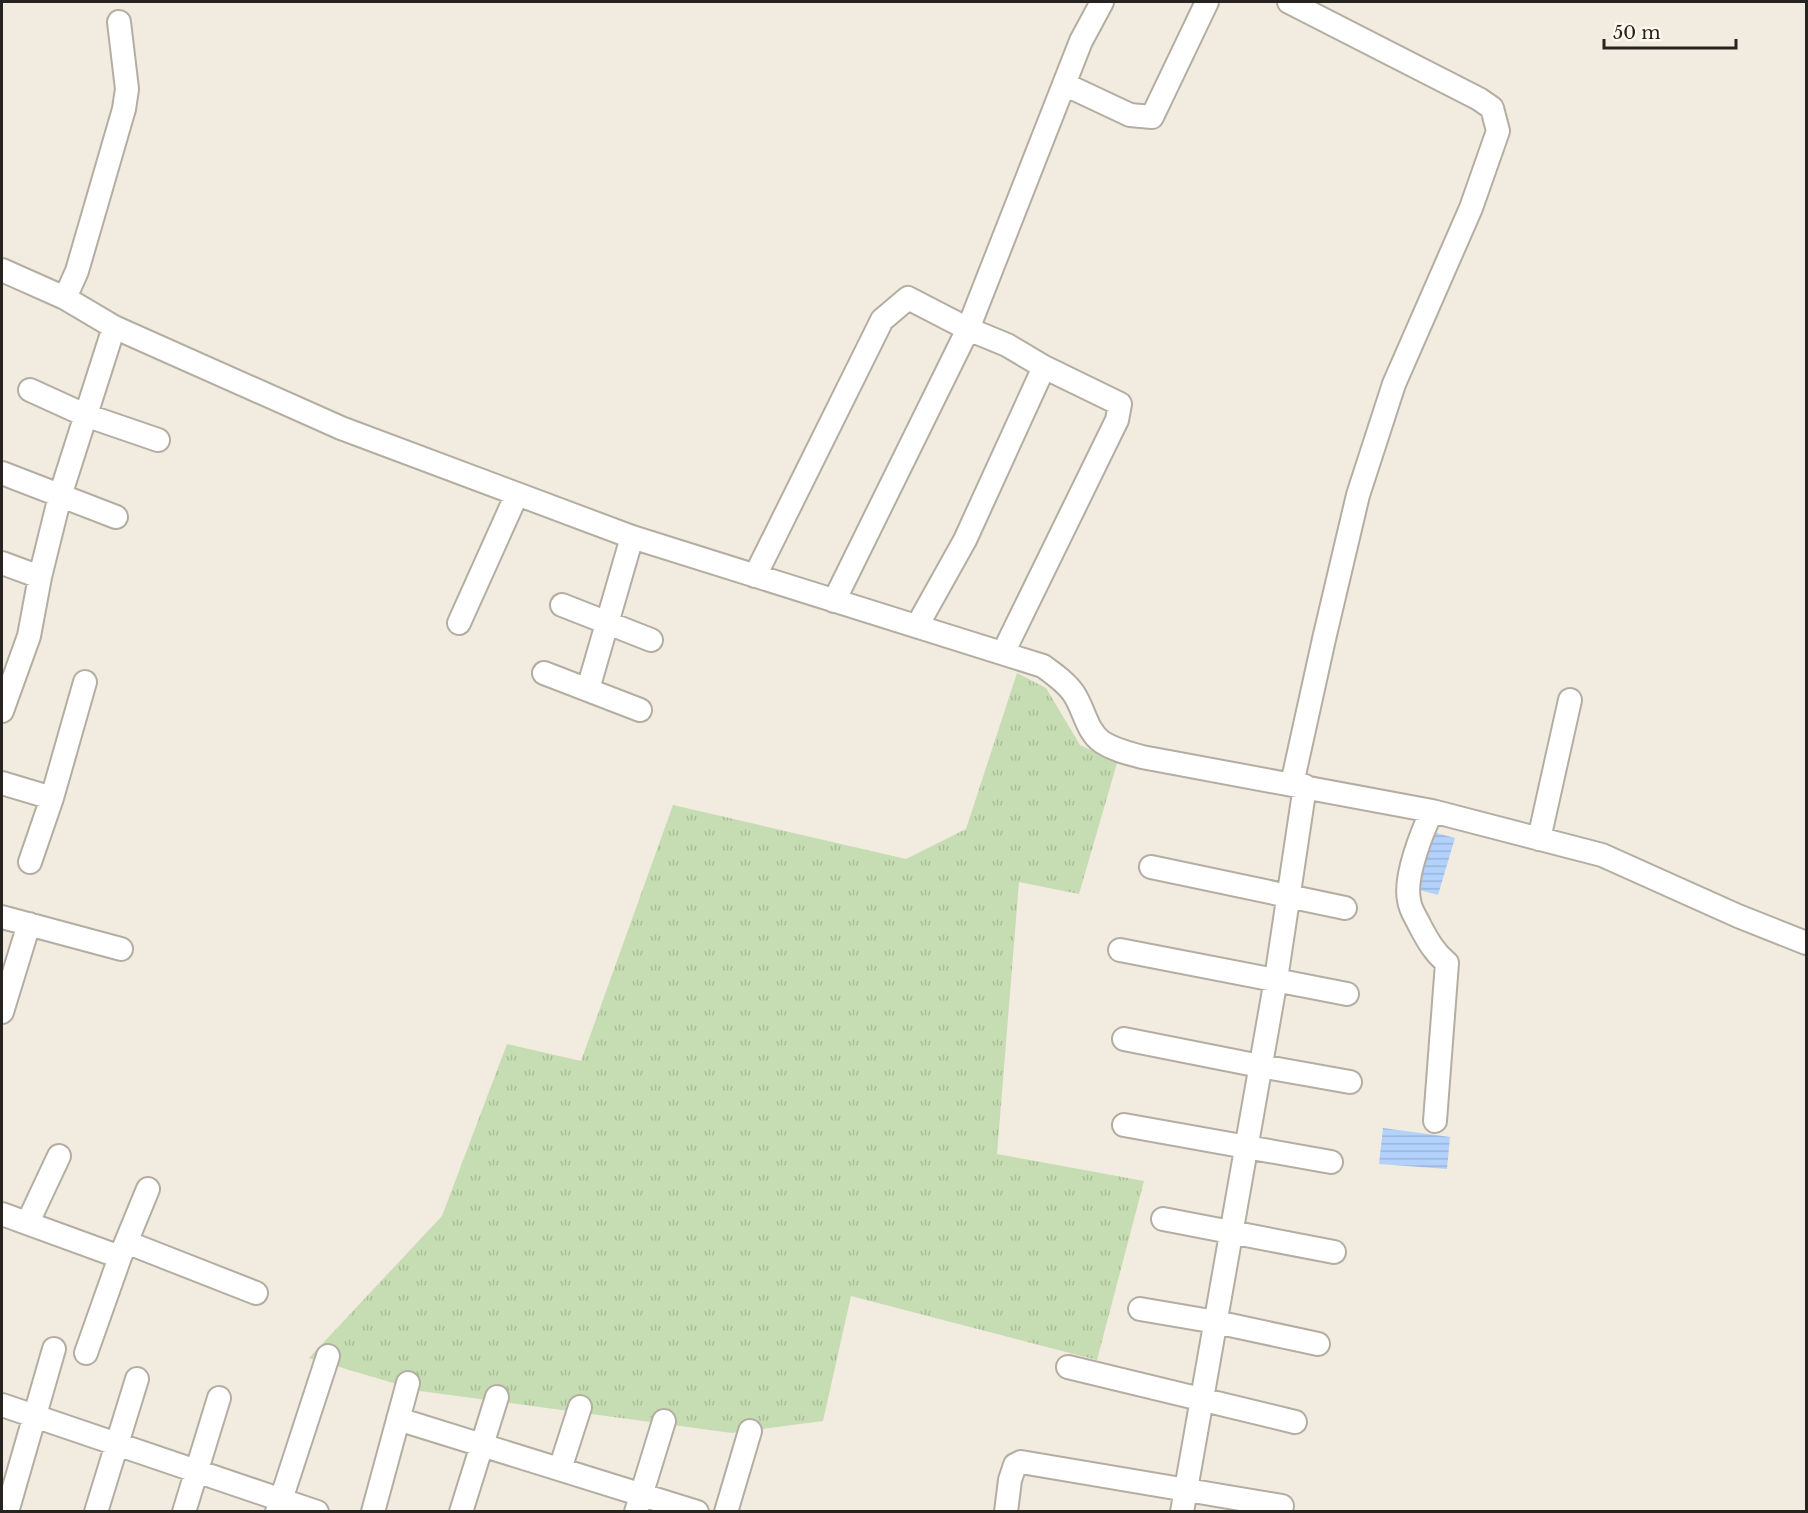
<svg xmlns="http://www.w3.org/2000/svg" width="1808" height="1513" viewBox="0 0 1808 1513" font-family="'Libre Baskerville',serif">
<defs>
<pattern id="grass-tufts" width="24" height="20" patternUnits="userSpaceOnUse" patternTransform="scale(1.5)"><rect width="24" height="20" fill="#c6dcb2"/><path d="M3 7l-1-3M5 7V3M7 7l1-3M15 17l-1-3M17 17v-4M19 17l1-3" fill="none" stroke="#aabd99"/></pattern>
<pattern id="water-rules" width="6" height="5" patternUnits="userSpaceOnUse" patternTransform="scale(1.5)"><rect width="6" height="5" fill="#b3d2fb"/><path d="M0 2.5h6" fill="none" stroke="#9ab4d7"/></pattern>
</defs>
<rect width="100%" height="100%" fill="#f2ebdf"/>
<path fill="url(#grass-tufts)" d="M1017 673 1046 688 1080 745 1117 763 1079 894 1019 882 997 1154 1144 1181 1097 1360 851 1296 823 1421 732 1433 420 1391 309 1358 442 1216 507 1044 581 1061 673 805 906 859 966 829Z"/>
<path fill="url(#water-rules)" d="M1433 832 1455 838 1438 895 1416 889Z
M1383 1128 1450 1137 1447 1169 1379 1164Z"/>
<g fill="none" stroke-linecap="round" stroke-linejoin="round">
<g stroke="#b4ada2" stroke-width="26">
<path id="minor" d="M1289 2 1479 99 1492 108 1498 131 1471 208 1394 384 1358 495 1324 639 1292 784
M1064 84 1130 115 1152 117 1207 2
M2 270 65 298 114 327 341 428 632 537 1043 666C1054 674 1067 683 1074 694 1084 709 1087 732 1102 742 1114 750 1128 753 1142 757L1432 811 1602 855 1738 916 1806 943
M65 298 77 271 124 109 127 89 119 22
M30 390 85 415 158 440
M2 473 116 517
M2 563 40 577
M755 576 882 320 908 298 968 329 1007 345 1044 367 1120 404 1117 420 1003 653
M834 601 968 329 1081 41 1102 2
M562 605 651 640
M459 623 517 494
M917 626 965 540 1044 367
M544 673 640 710
M588 689 632 537
M2 711 29 636 40 577 60 496 114 327
M2 783 52 798
M1432 811C1422 832 1404 877 1409 900 1410 910 1416 917 1420 926 1428 941 1434 952 1447 963L1435 1121
M1539 839 1570 700
M30 862 52 798 85 682
M1151 867 1345 908
M2 917 121 949
M1120 950 1347 994
M2 1012 29 924
M1124 1039 1260 1066 1350 1082
M1124 1125 1331 1162
M2 1214 120 1257
M1163 1219 1334 1252
M28 1222 59 1156
M126 1242 256 1293
M1140 1309 1216 1322 1318 1344
M86 1353 120 1257 148 1189
M1068 1367 1295 1422
M2 1405 317 1512
M398 1419 697 1512
M560 1469 580 1407
M7 1512 54 1349
M96 1512 137 1379
M184 1512 219 1398
M277 1512 328 1356
M373 1512 408 1383
M461 1512 497 1397
M636 1512 664 1421
M726 1512 750 1431
M1006 1512 1010 1480 1015 1465 1021 1462 1282 1506
M1182 1512 1276 979 1305 786"/>
</g>
<use href="#minor" stroke="#fff" stroke-width="22"/>
</g>
<rect width="1808" height="1513" fill="none" stroke="#272420" stroke-width="6"/>
<path d="M1604 39v9h132v-9" fill="none" stroke="#272420" stroke-width="3"/>
<text x="1613" y="39" font-size="18" fill="#272420" stroke="#fef8ef" stroke-width="4.5" paint-order="stroke">50 m</text>
</svg>
